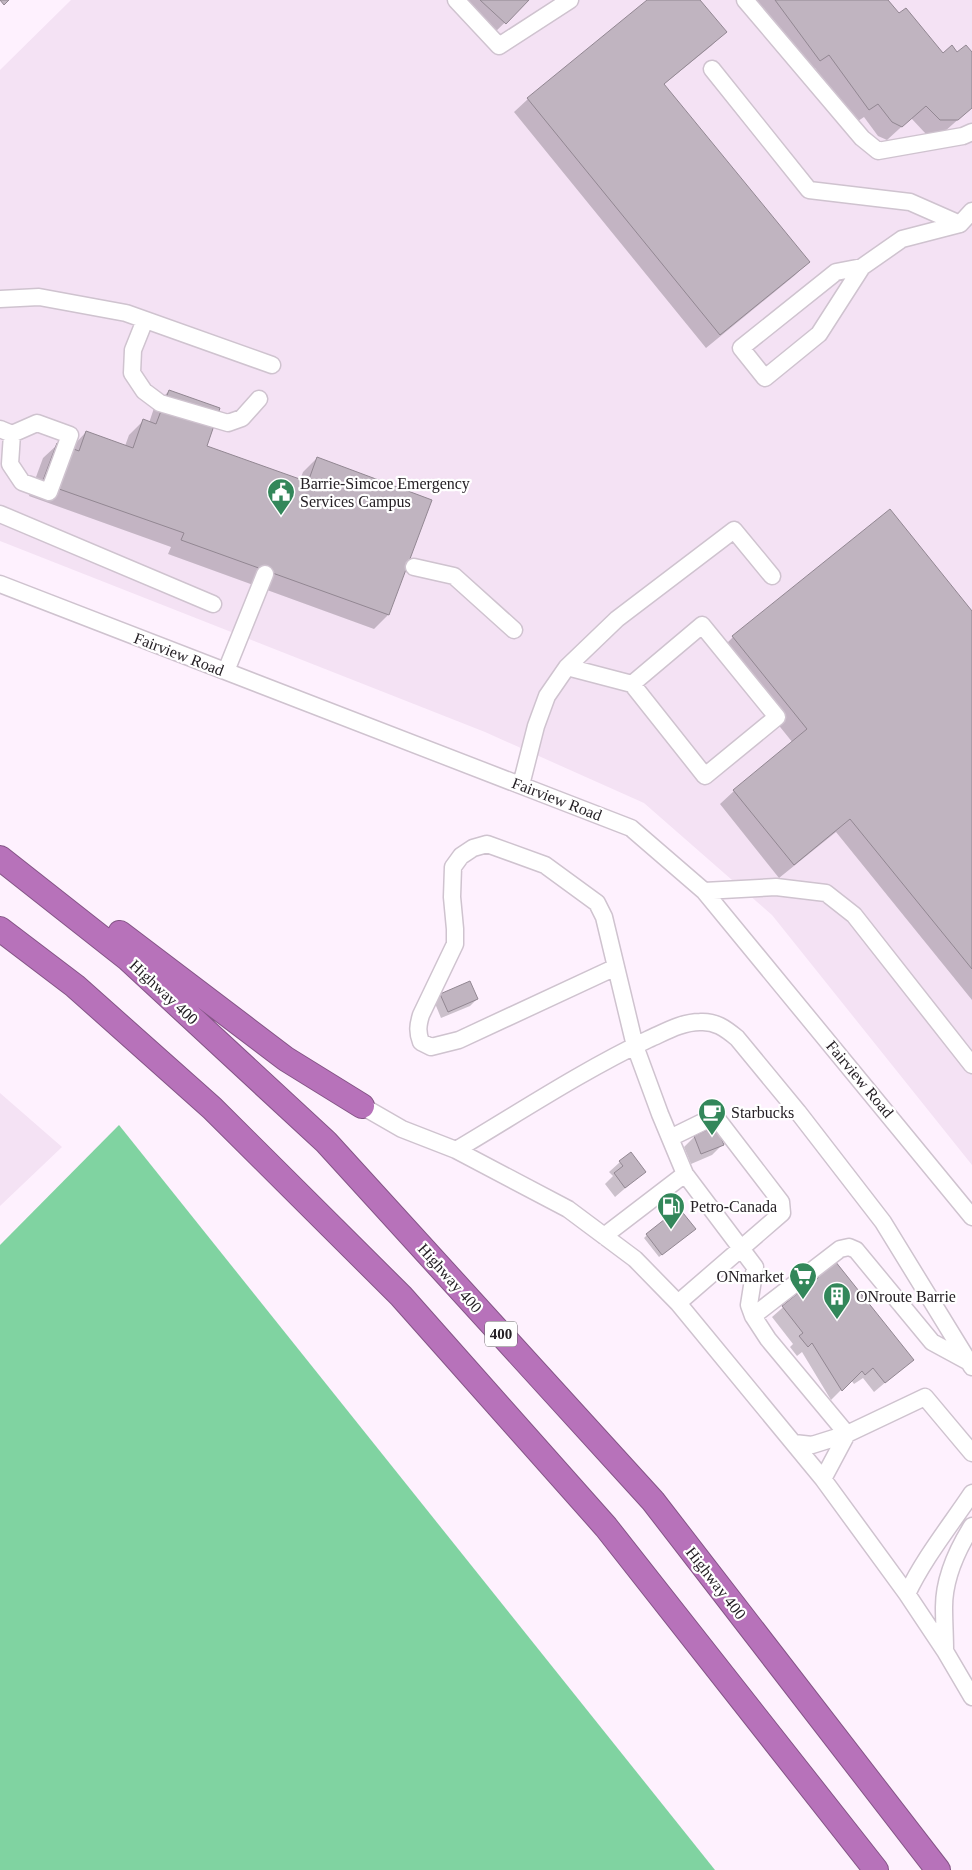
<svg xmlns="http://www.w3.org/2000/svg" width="972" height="1870" viewBox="0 0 972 1870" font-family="Georgia,serif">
<rect width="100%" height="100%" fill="#fef1fe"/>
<path fill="#f4e2f4" d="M71 0H972V1165L772 915 644 803 485 732 0 541V70Z
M0 1093 62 1147 0 1206Z"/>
<path fill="#80d3a1" d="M119 1125 715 1870H0V1245Z"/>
<path fill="#0003" d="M452 0H528L491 36Z
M649 0H699L725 32 711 46 663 85 808 262 794 276 706 348 514 112 528 99Z
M752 0H886L899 15 943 54H972V107L943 133 926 134 911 118 887 140 878 136 864 117 855 123 815 68 806 74Z
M169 391 205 446 300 480 303 472 317 458 430 500 388 615 374 629 168 554 171 547 29 496 43 458 57 445 73 446 86 432 125 446 129 435 143 421 149 423 155 405Z
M889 511 972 613V1000L836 832 779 878 720 804 734 791 793 743 719 651 733 637Z
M441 995 477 999 470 1006 441 1018 434 1001Z
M716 1128 722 1145 712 1155 691 1164 684 1147 694 1137Z
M630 1153 645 1171 615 1197 605 1184 613 1176 609 1172Z
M691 1232 659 1257 644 1238 647 1235Z
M835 1263 912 1360 874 1392 863 1378 854 1384 851 1380 831 1400 802 1352 797 1356 790 1347 793 1344 772 1317 797 1295 796 1294 806 1283 816 1279Z"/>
<path fill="#c0b4c0" stroke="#928792" d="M0 0H9L4 5Z
M480 0H529L506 24Z
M647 0H700L727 32 664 84 810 262 720 335 527 98Z
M775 0H888L899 13 906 8 943 53 952 45 957 52 966 45 972 52V108L958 120H940L926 106 902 127 892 122 878 104 869 110 829 55 820 61Z
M169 390 220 408 207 446 308 482 317 457 432 500 389 615 181 540 184 533 42 483 57 443 79 451 86 431 133 448 143 419 156 424Z
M890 509 972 611V969L850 819 794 865 733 790 807 729 732 636Z
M470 981 478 999 448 1012 440 994Z
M716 1126 724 1145 701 1154 694 1136Z
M631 1152 646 1172 625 1188 614 1173 623 1166 619 1161Z
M679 1208 696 1229 662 1255 646 1234Z
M835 1261 914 1360 885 1383 873 1368 865 1375 862 1371 842 1391 812 1343 808 1347 799 1336 803 1333 782 1306 808 1285 805 1282 814 1275 817 1279 819 1277 817 1276Z"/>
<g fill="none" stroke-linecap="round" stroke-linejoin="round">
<g stroke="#cfc3cf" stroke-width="19">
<path id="minor" d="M456 0 499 46 570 0
M745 0 862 138 878 151 963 136 972 132
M712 69 809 190 910 202 960 224
M960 224 972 211
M862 267 819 334 765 378 741 348 836 272 862 267 902 239 960 224
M0 299 39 297 126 313 272 365
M145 320 133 350 132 373 144 391 160 403 228 423 242 418 259 399
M0 429 12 434 37 423 70 435 49 492 22 482 10 464 12 434
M0 514 213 604
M414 567 454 576 514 630
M0 584 631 828 704 891 972 1217
M567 667 632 684 702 625 777 717 705 776 632 684
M226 671 265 574
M521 785 536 726 547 696 567 667 617 619 734 530 772 576
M704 891 776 887 826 893 854 915 972 1065
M616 967 459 1040 431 1047 421 1042C417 1032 418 1025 421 1015L455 944V929L452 897 453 867 461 856 473 848 487 844 545 865 597 903 604 917 635 1046 660 1114 685 1174 755 1267 749 1305 753 1316 768 1339 847 1434 925 1397 972 1453
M362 1106 402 1129 456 1150 568 1209 635 1259 678 1303 823 1479 907 1594 945 1651 972 1697
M670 1138 715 1116 781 1202 782 1213 678 1303
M456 1150C520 1112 582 1071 649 1039 665 1032 682 1022 700 1022 715 1021 725 1028 737 1038L798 1112 883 1222 972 1367
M604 1236 685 1174
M753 1316 840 1249 849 1247 856 1250 932 1342 967 1361
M794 1443 812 1445 847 1434
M823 1479 847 1434
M907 1594C924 1558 950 1526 972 1493
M945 1651C945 1636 944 1622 944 1607 944 1578 957 1550 972 1526"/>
</g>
<g stroke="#845586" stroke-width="26">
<path id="highway" d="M0 858 127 958 326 1142 653 1501 938 1870
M0 929 75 986 212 1108 401 1296 606 1527 876 1870
M120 933 286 1059 362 1106"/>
</g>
<use href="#minor" stroke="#fff" stroke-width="16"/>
<use href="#highway" stroke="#b772ba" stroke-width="24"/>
</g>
<defs>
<g id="civic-pin" transform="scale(1.4375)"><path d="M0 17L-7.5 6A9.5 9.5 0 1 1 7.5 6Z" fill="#33875a" stroke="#fff"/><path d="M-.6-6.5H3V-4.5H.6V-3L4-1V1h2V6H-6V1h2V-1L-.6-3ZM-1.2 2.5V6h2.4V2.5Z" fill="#fff"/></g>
<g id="cafe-pin" transform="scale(1.4375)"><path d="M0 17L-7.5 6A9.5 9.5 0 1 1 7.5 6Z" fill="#33875a" stroke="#fff"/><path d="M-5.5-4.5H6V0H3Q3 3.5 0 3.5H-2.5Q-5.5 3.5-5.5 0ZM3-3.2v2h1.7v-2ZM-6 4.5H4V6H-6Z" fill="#fff"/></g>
<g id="fuel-pin" transform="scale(1.4375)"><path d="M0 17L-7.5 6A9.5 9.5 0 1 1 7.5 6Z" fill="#33875a" stroke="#fff"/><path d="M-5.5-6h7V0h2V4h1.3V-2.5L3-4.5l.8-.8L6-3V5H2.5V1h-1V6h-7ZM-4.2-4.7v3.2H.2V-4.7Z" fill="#fff"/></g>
<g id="supermarket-pin" transform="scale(1.4375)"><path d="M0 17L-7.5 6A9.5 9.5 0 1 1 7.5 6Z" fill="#33875a" stroke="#fff"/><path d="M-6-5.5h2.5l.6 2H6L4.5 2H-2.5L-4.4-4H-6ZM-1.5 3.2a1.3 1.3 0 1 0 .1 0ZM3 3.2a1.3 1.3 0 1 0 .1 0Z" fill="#fff"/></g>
<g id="building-pin" transform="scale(1.4375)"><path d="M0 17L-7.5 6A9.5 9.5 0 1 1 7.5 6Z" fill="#33875a" stroke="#fff"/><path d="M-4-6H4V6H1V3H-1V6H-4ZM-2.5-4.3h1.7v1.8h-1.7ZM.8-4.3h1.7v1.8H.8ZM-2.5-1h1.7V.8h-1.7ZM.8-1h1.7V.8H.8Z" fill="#fff"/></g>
</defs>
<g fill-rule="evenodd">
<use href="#civic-pin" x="281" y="492"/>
<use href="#cafe-pin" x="712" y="1112"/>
<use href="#fuel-pin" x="671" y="1206"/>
<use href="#supermarket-pin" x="803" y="1276"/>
<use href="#building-pin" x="837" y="1296"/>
</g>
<g text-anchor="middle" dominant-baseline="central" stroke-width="4.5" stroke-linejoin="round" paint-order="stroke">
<rect fill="#fff" stroke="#666366" stroke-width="1" x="485" y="1321.5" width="32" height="25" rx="4"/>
<g font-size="15" font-weight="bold" fill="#252025">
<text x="501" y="1334">400</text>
</g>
<g font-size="16" fill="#252025" stroke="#fff" text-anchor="start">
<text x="300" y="483">Barrie-Simcoe Emergency<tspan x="300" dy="18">Services Campus</tspan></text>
<text x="731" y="1112">Starbucks</text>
<text x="690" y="1206">Petro-Canada</text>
<text x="784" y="1276" text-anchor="end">ONmarket</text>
<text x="856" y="1296">ONroute Barrie</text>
</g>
<g font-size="16" fill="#252025" stroke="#fff">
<text transform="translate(179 654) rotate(21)">Fairview Road</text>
<text transform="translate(557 799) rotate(21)">Fairview Road</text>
<text transform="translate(164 992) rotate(43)">Highway 400</text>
<text transform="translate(860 1079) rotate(50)">Fairview Road</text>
<text transform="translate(450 1278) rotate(48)">Highway 400</text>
<text transform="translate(716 1583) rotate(52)">Highway 400</text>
</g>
</g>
</svg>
